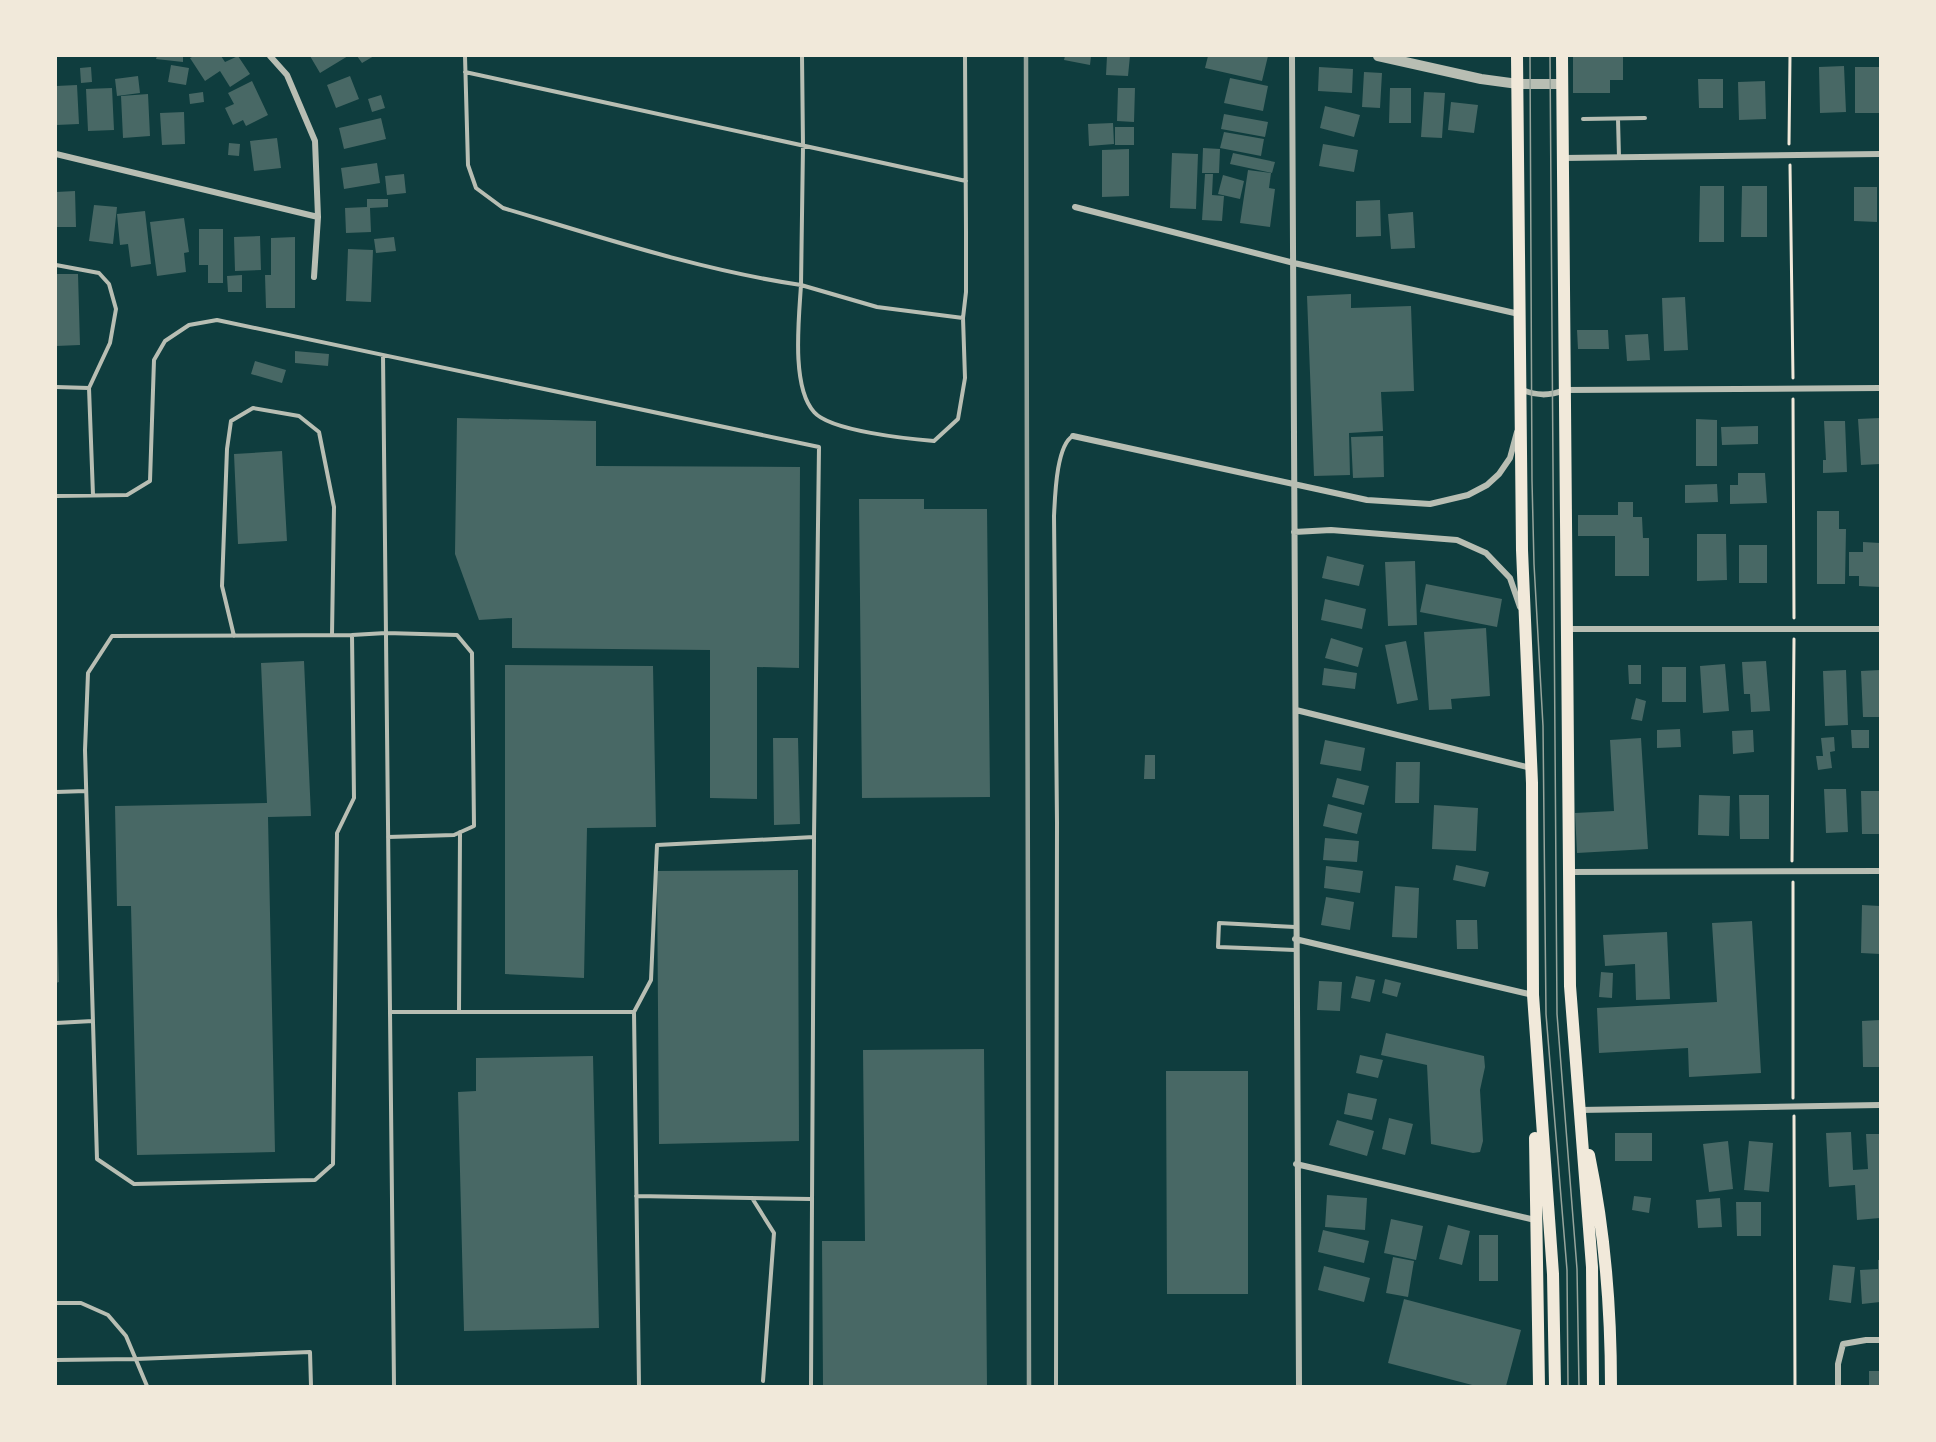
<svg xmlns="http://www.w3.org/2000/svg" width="1936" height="1442" viewBox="0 0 1936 1442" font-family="Jost,sans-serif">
<rect width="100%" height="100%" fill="#0f3d3e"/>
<path fill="#486865" d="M157 56H183V62L156 59Z
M194 56H221L225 62 238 56 250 74 230 87 220 71 205 81 190 58Z
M310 56H348L320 73Z
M357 56H374L362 63Z
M1065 56H1091L1090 65 1064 60Z
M1107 56H1130L1128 76 1106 75Z
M1208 56H1268L1262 81 1205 68Z
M1573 56H1623V80H1610V93H1573Z
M171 65 189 68 186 85 168 82Z
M1844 66 1846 112 1820 113 1819 67Z
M91 67 92 82 81 83 80 68Z
M1319 67 1353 69 1352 93 1318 91Z
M1855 67H1879V113H1855Z
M1364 72 1382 73 1380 108 1362 107Z
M138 76 140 93 117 96 115 79Z
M350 76 359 99 336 108 327 85Z
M1230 78 1268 86 1263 111 1224 103Z
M1698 79H1723V108H1699Z
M252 81 268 115 246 126 243 120 233 125 225 108 234 104 228 93Z
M1765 81 1766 119 1739 120 1738 82Z
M77 85 79 124 56 125V86Z
M112 88 114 130 88 131 86 89Z
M1118 88H1135L1134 122 1117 121Z
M1390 88H1411V123H1389Z
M203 92 204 102 190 104 189 94Z
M1424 92 1445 93 1442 138 1421 137Z
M148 94 150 136 123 138 121 96Z
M381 95 385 108 372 112 368 99Z
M1451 102 1478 105 1474 133 1448 130Z
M1325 106 1360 115 1354 137 1320 128Z
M184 112 185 144 162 145 160 113Z
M1224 114 1268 122 1265 137 1221 129Z
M381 118 386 139 344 149 339 128Z
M1113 123 1114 144 1089 146 1088 124Z
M1115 127H1134V145H1115Z
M1224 132 1264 139 1261 156 1220 148Z
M277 138 281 168 254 171 250 141Z
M229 143 240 144 239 156 228 155Z
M1323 144 1358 150 1354 172 1319 166Z
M1203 148 1220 149 1219 173H1202Z
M1129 149V196L1102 197V150Z
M1172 153 1198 154 1196 209 1170 208Z
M1233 153 1275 162 1272 173 1230 164Z
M377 163 380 183 344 189 341 168Z
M1248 170 1271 173 1269 188 1275 189 1270 227 1240 223Z
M404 174 406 193 387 195 385 176Z
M1205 174H1213L1212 195 1224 196 1222 221 1202 220Z
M1223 175 1244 181 1240 199 1218 194Z
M1700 186H1724V242H1699Z
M1742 186H1767V237H1741Z
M1854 187H1877V222L1854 221Z
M75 191 76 227H56V192Z
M367 199H388V207L370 208 371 232 346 233 345 208 367 207Z
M1380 200 1381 236 1356 237V201Z
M94 205 117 207 113 244 89 241Z
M145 211 151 264 131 267 128 244 120 245 117 214Z
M1413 212 1415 248 1391 249 1388 214Z
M184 218 189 252 184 253 186 272 157 276 150 222Z
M199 229H223V283H208V265H199Z
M260 236 261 270 235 271 234 237Z
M295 237V308H266L265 275H271V238Z
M394 237 396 251 376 253 374 239Z
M348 249 373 250 371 302 346 301Z
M56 274H78L80 345 56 346Z
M242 275V292H228L227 276Z
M1351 294V308L1411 306 1414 391 1381 392 1383 431 1349 433 1350 475 1314 476 1307 296Z
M1685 297 1688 350 1664 351 1662 298Z
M1577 330H1608L1609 349H1578Z
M1648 334 1650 360 1627 361 1625 335Z
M295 351 329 354 328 366 295 363Z
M255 361 286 370 282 383 251 374Z
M457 418 596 421V466L800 467 799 668 757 667V799L710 798V650L512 648V618L479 620 455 554Z
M1880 418V464L1861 465 1858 419Z
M1696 419 1717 420V466H1696Z
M1824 421H1845L1847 472 1823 473V460H1826Z
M1758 426V444L1722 445 1721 427Z
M1383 436 1384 477 1353 478 1351 437Z
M282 451 287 541 238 544 234 454Z
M1738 473H1765L1767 503 1730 504V485H1738Z
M1717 484 1718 502 1685 503V485Z
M859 499H924V509H987L990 797 862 798Z
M1618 502H1633V517H1642L1643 538H1649V576H1615V536H1578V515H1618Z
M1817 511H1839V529H1846L1845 584H1817Z
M1697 534H1726L1727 580 1697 581Z
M1863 542 1880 543V587L1859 586V576H1849V552H1863Z
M1739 545H1767V583H1739Z
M1327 556 1364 565 1359 586 1322 578Z
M1415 561 1417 625 1388 626 1385 562Z
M1426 584 1502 599 1497 627 1420 612Z
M1325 599 1366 609 1362 629 1321 620Z
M1486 628 1490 696 1451 699 1452 709 1429 710 1424 632Z
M1331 638 1363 648 1358 667 1325 658Z
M1406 641 1418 700 1397 704 1385 645Z
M304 661 311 816 268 817 275 1152 137 1155 131 906H117L115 806 267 803 261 663Z
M1766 661 1770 711 1751 712 1750 694H1744L1742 662Z
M1725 664 1729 711 1703 713 1700 666Z
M505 665 653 666 656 827 587 828 584 978 505 974Z
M1628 665H1641V684H1629Z
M1662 667H1686V702H1662Z
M1324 668 1357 673 1355 689 1322 685Z
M1846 670 1848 725 1825 726 1823 671Z
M1880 670V717H1863L1861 671Z
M1636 698 1646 701 1642 721 1631 719Z
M1680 729 1681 747 1657 748V730Z
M1753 730 1754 752 1733 754 1732 731Z
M1851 730H1869V748H1852Z
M1834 737 1835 751 1830 752 1832 768 1818 770 1816 756H1823L1821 738Z
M773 738H798L800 824 774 825Z
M1641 738 1648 849 1577 853 1575 813 1614 811 1610 740Z
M1325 740 1365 748 1361 771 1320 764Z
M1145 755H1155V779H1144Z
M1396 762H1420L1419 803H1395Z
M1337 778 1369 786 1364 805 1332 797Z
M1824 789H1846L1848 832 1826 833Z
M1861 791H1880V834H1862Z
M1699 795 1730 796 1729 836 1698 835Z
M1739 795H1769V839H1740Z
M1328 804 1362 813 1357 834 1323 826Z
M1434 805 1478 808 1476 851 1432 849Z
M1325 838 1359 841 1357 862 1323 860Z
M1456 865 1489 872 1485 887 1453 880Z
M1326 866 1363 871 1360 893 1324 888Z
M798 870 799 1141 659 1144 657 871Z
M1395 886 1419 888 1417 938 1392 937Z
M1326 897 1354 902 1350 930 1321 925Z
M1862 905 1880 906V954L1861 953Z
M56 914H57L59 982 56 983Z
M1456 920H1477L1478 949H1457Z
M1752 921 1761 1073 1689 1077 1688 1048 1599 1053 1597 1008 1717 1002 1712 923Z
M1667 932 1670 999 1636 1000 1635 964 1605 966 1603 935Z
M1601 972 1613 973 1612 998 1599 997Z
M1356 976 1375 980 1370 1002 1351 998Z
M1385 979 1401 983 1397 997 1382 993Z
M1319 981 1342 982 1340 1011 1317 1010Z
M1880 1020V1067H1863L1862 1021Z
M1386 1033 1484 1056 1485 1067 1480 1090 1483 1141 1480 1152 1473 1153 1431 1144 1427 1065 1381 1055Z
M984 1049 987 1386H823L822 1241H865L863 1050Z
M1360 1055 1383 1060 1378 1078 1356 1073Z
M593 1056 599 1328 464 1331 458 1092 476 1091V1058Z
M1166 1071H1248V1294H1167Z
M1348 1093 1377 1099 1372 1120 1344 1114Z
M1389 1118 1413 1124 1405 1155 1382 1149Z
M1337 1120 1374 1131 1367 1156 1329 1145Z
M1851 1132 1853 1170 1868 1169 1866 1134H1880V1218L1857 1220 1855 1185 1829 1187 1826 1133Z
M1615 1133H1652V1161H1615Z
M1728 1141 1733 1189 1709 1192 1703 1144Z
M1749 1141 1773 1143 1769 1192 1744 1190Z
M1327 1195 1367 1198 1365 1230 1325 1227Z
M1634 1196 1651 1198 1649 1213 1632 1210Z
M1720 1198 1722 1227 1698 1228 1696 1200Z
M1736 1202H1761V1236H1737Z
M1391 1219 1423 1226 1416 1260 1384 1253Z
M1448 1225 1470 1231 1462 1265 1439 1259Z
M1323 1230 1369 1241 1364 1263 1318 1252Z
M1479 1235H1498V1281H1479Z
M1393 1257 1414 1261 1408 1297 1386 1293Z
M1878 1260H1880V1302L1862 1304 1860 1270 1878 1269Z
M1833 1265 1855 1267 1851 1303 1829 1300Z
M1324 1266 1370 1278 1364 1302 1318 1290Z
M1404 1299 1521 1330 1506 1386H1476L1388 1363Z
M1869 1371H1880V1386H1869Z"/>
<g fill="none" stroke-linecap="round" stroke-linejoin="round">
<path stroke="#f1e9da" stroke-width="3" d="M1789 144 1790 56
M1790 165 1793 378
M1793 399 1794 618
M1792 861 1794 639
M1793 882V1098
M1794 1116 1795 1386"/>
<path stroke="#b8beb3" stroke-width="4" d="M465 56 468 165 476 188 503 208C601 237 699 270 801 285L803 146 802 56
M465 72 966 181
M1583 119 1645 118
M1618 119 1619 157
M56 265 99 273 109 284 116 309 110 343 89 388
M963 318 965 378 958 419 934 441C909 439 830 431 814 412 791 387 799 318 801 285L877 307 963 318 966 292V232L965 56
M383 355 394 1386
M56 387 89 388 93 495
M56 496 127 495 150 481 154 360 165 341 189 325 217 320 819 447 814 837 811 1386
M352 635 112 636 88 673 85 750 97 1159 134 1184 315 1180 333 1164 337 833 354 798 352 635 386 633 457 635 472 653 474 826 454 835 388 837
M234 636 222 586 227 449 231 421 253 408 299 416 319 432 334 507 332 635
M56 792 86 791
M1295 950 1218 947 1219 923 1295 927
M390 1012H634L639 1386
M459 1012 460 832
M634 1012 651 980 657 845 814 837
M56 1023 93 1021
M636 1196 811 1199
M752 1198 774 1233 763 1381
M56 1303H81L108 1315 126 1336 147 1386
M56 1360 136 1359 310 1352 311 1386
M1056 1386 1057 822 1054 516C1055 498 1056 445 1073 436"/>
<path stroke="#b8beb3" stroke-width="6" d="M270 56 287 75 315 141 318 217 314 277
M1292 56 1299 1386
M56 154 318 217
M1563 158 1880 154
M1075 207 1294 263 1519 314
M1520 389C1536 396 1549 396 1565 390L1880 388
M1073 436 1367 500 1430 504 1468 495 1487 485 1499 474 1510 458 1517 432
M1294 532 1331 530 1457 540 1486 553 1510 578 1520 607
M1567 629H1880
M1296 710 1531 768
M1569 872 1880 871
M1295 939 1533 995
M1579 1110 1880 1105
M1296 1164 1535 1220
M1838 1386V1364L1843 1344 1866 1340H1880"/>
<path stroke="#b8beb3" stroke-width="10" d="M1378 56 1481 79 1518 84H1562"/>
<path stroke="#f1e9da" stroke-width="12" d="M1517 56 1522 550 1532 783 1533 995 1553 1274 1555 1386
M1562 56 1570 986 1592 1267 1593 1386
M1535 1138 1539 1386
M1589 1155C1605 1232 1611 1308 1611 1386"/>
<path stroke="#97a49c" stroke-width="1.5" d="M1530 56 1532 481 1534 564 1543 726 1546 1014 1567 1270 1568 1386
M1550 56 1557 1014 1577 1269 1579 1386"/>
<path stroke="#97a49c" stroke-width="4.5" d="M1026 56 1029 1386"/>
</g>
<rect width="1936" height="1442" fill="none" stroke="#f1e9da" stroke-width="114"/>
</svg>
